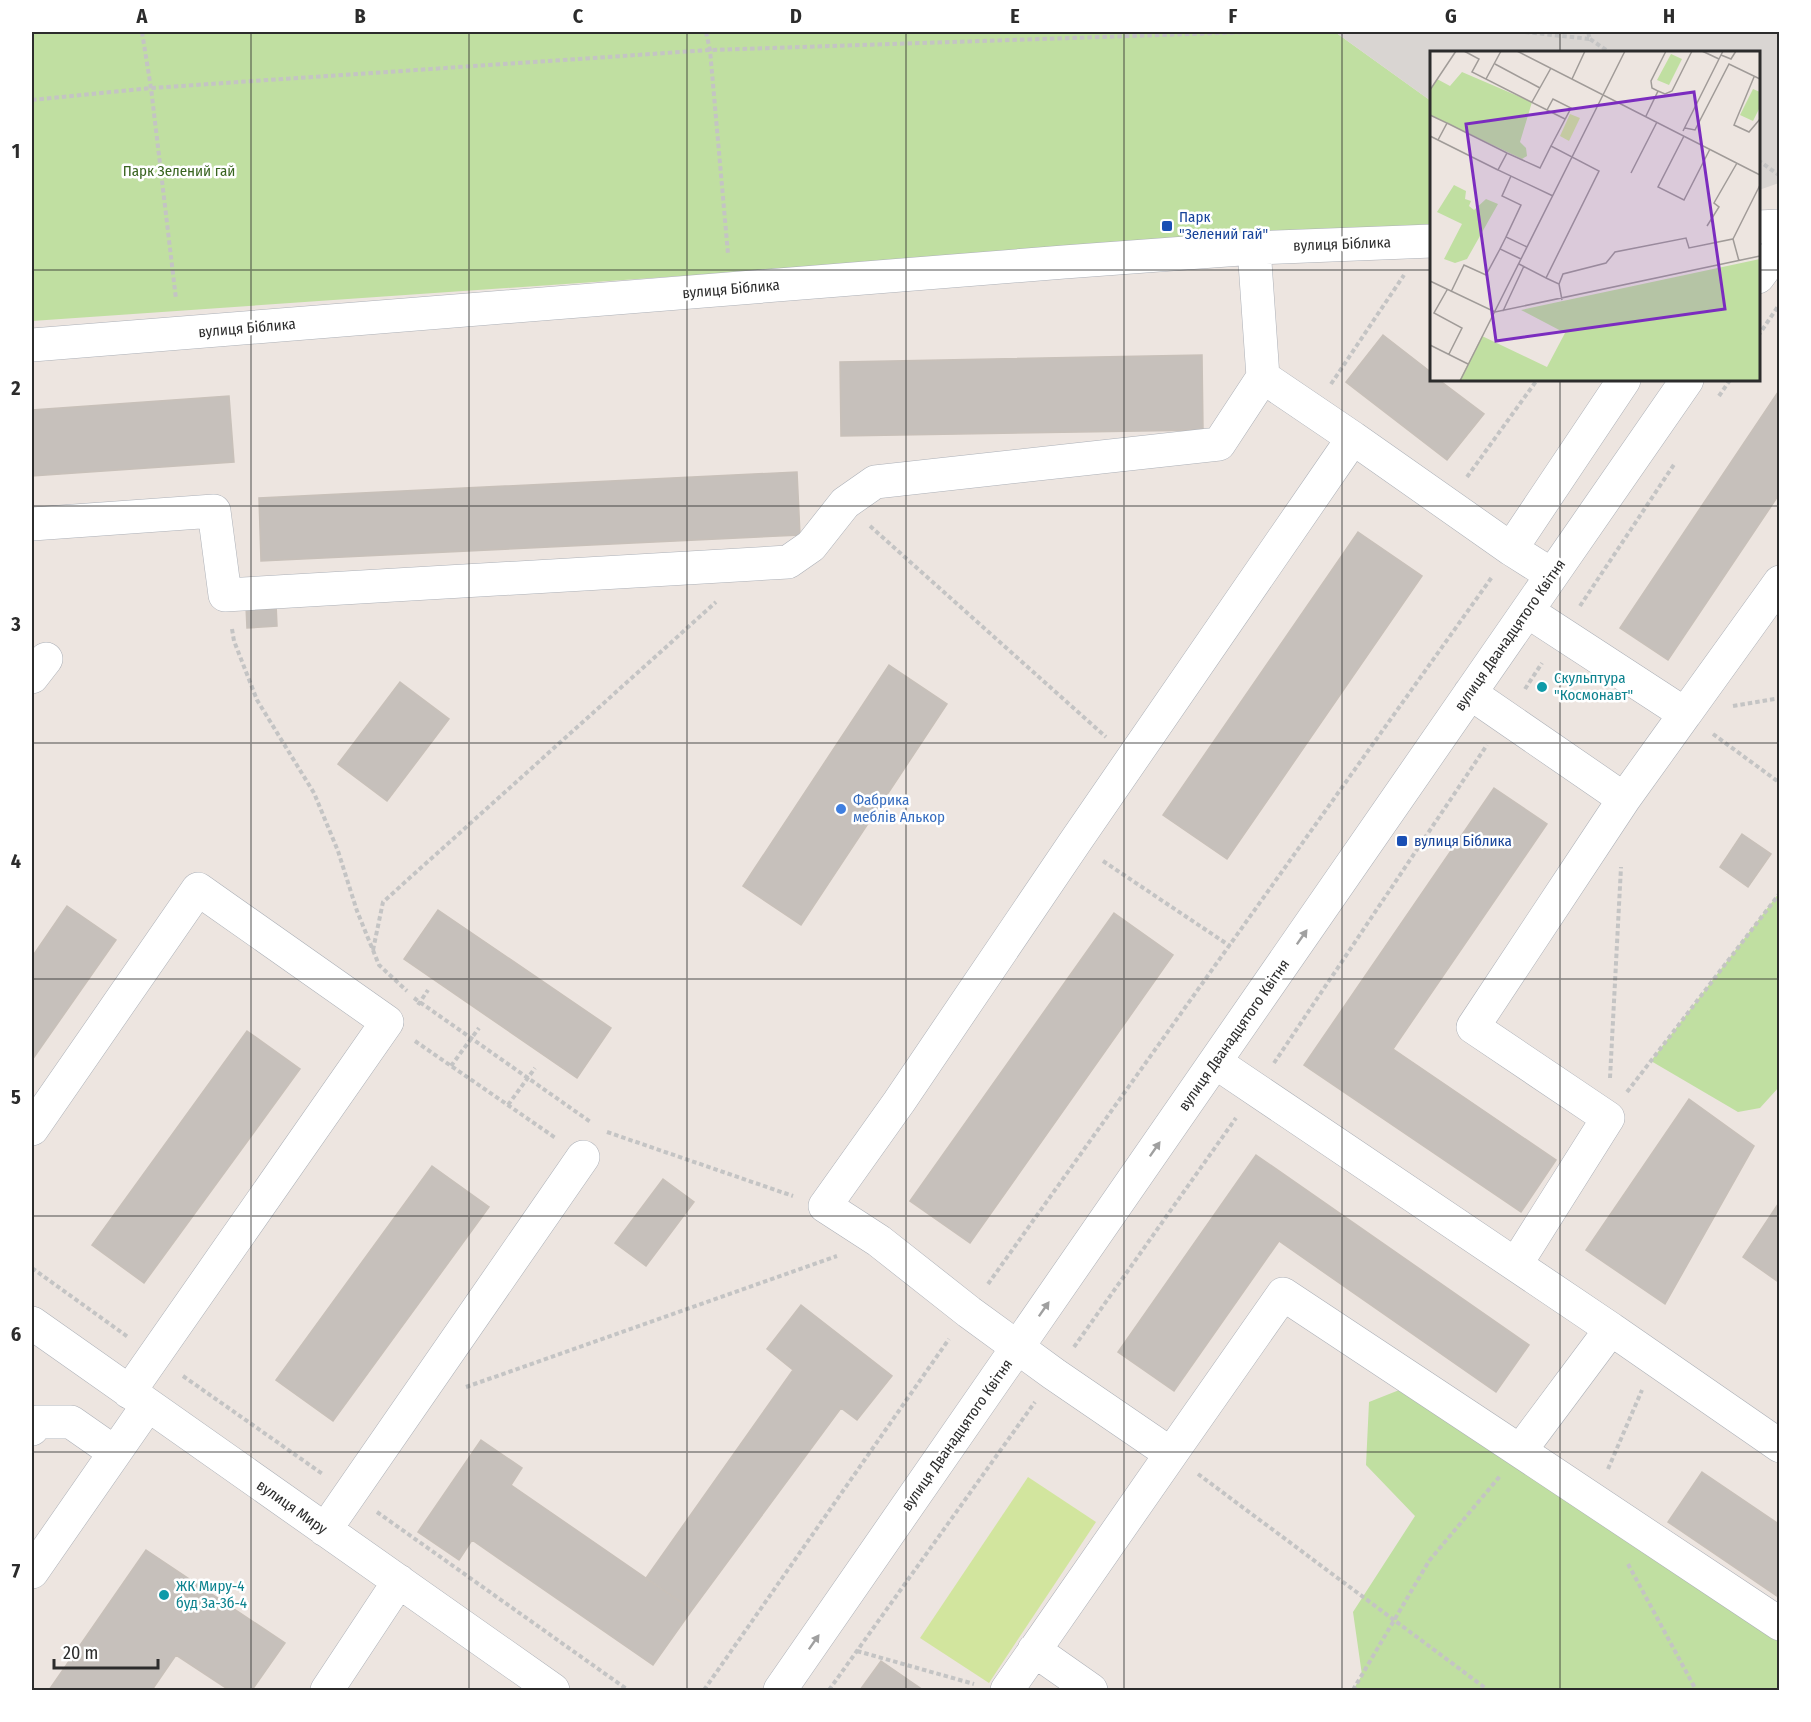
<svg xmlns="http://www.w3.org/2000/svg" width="1811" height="1722" viewBox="0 0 1811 1722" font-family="'Fira Sans Condensed',sans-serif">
<rect width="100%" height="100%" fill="#ede5e0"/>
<path fill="#c0dfa1" d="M32 32H1335L1431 101V224L32 321Z
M1779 893V1087L1760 1108 1738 1112 1651 1061Z
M1417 1383 1779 1625V1690H1353L1362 1675 1353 1612 1415 1516 1366 1465 1369 1402Z"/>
<path fill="#d2e59e" d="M1028 1477 1096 1522 989 1683 920 1638Z"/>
<path fill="#d9d5d2" d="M1335 32H1779V183L1759 190 1758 52H1432L1431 101Z"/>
<path fill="#c6c0bb" stroke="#c8c0b9" stroke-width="1.5" d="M1383 335 1432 373V380H1439L1484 414 1447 460 1346 382Z
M1202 355 1203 430 841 436 840 362Z
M1780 389V493L1668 660 1620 628Z
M229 396 234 462 32 476V410Z
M797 472 800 535 261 561 259 498Z
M1358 532 1422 576 1227 859 1163 815Z
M276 604 277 626 247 628 246 606Z
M889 665 947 704 801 925 743 886Z
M400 682 449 719 387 801 338 764Z
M1494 788 1547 824 1393 1049 1556 1160 1521 1212 1304 1065Z
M1742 834 1771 854 1748 887 1720 867Z
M67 906 116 940 32 1060V957Z
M438 910 611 1028 577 1078 404 959Z
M1114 913 1173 955 970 1243 910 1201Z
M247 1031 300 1069 144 1283 92 1245Z
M1689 1099 1754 1146 1665 1304 1586 1250Z
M1256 1155 1529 1345 1496 1392 1279 1241 1174 1391 1118 1352Z
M432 1166 489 1207 333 1421 276 1380Z
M663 1179 694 1202 646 1266 615 1243Z
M1780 1201V1283L1743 1257Z
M801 1305 892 1376 857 1420 841 1408 692 1610 646 1578 793 1370 767 1349Z
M481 1440 522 1468 511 1485 692 1610 653 1665 472 1540 459 1560 418 1532Z
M1702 1472 1780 1525V1598L1668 1522Z
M146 1550 285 1643 252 1690H229L176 1655 152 1690H49Z
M881 1661 923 1690H860Z"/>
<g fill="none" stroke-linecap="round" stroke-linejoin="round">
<g stroke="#acb0b7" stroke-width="34">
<path id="minor" d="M1758 227 1780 226
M1254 248 1263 377 1353 438
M1758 277 1780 247
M32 345 1064 262 1254 248 1432 241
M32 524 214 511 225 595 788 562 811 546 845 503 875 482 1219 444 1263 377
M1511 549 1624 380
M1527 611 1685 714 1624 799
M32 677 46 659
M1470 693 1624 799 1473 1027 1608 1118 1516 1264
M1685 714 1780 582
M1215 1062 1611 1329 1520 1451 1283 1294 1171 1454 1054 1374 969 1312 879 1241 825 1206 899 1102 1075 842 1353 438 1511 549 1552 575
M32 1129 198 889 387 1022 129 1392
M32 1323 553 1690
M1611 1329 1780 1446
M32 1429 36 1422H71L114 1452
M1520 1451 1780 1624
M325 1530 583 1157
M32 1572 148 1405
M1034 1650 1091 1690
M327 1690 399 1581
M780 1690 1687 380
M1007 1690 1171 1454"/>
</g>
<path stroke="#c4c4c4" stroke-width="4" stroke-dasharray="4.5 3" stroke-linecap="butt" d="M142 32 151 88 176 299
M706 32 710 50 728 254
M1525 32 1590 39 1588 32
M1590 39 1609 52
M32 100 151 88 710 50 1252 32
M1758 160 1780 176
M1758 336 1779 305
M1331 384 1404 275
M1719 396 1730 380
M1467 477 1537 380
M870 526 1106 737
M1580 606 1675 463
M232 629 234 641 257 700 314 793 338 851 357 911 379 965 407 991
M1525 689 1542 663
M1733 706 1780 698
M1713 734 1780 783
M1103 861 1230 946
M373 950 383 902 716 602
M414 998 592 1123
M418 1005 428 990
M415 1041 557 1139
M1274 1063 1487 745
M451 1066 479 1028
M1610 1078 1621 867
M1627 1092 1780 893
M508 1105 535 1068
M607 1132 793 1196
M32 1268 128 1337
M988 1284 1492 577
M1074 1347 1236 1118
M183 1376 324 1475
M466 1387 837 1256
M1608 1469 1642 1390
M1198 1474 1488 1690
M377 1512 628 1690
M1628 1564 1696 1690
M857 1651 974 1684
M704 1690 949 1339
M829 1690 1035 1402
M1353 1690 1429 1561 1500 1476"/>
<use href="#minor" stroke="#fff" stroke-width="33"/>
</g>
<defs><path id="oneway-solid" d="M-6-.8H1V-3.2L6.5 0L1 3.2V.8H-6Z" transform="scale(1.5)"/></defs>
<g fill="#a0a0a0">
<use href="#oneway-solid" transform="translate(1302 937) rotate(-55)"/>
<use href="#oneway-solid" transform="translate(1155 1149) rotate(-55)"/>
<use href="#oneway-solid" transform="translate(1044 1309) rotate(-55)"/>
<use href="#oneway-solid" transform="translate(814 1642) rotate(-55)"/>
</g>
<path fill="none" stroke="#2c2c2c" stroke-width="1.5" stroke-opacity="0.55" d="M251 32V1690M469 32V1690M687 32V1690M906 32V1690M1124 32V1690M1342 32V1690M1560 32V52M32 270H1432M1758 270H1780M1560 380V1690M32 506H1780M32 743H1780M32 979H1780M32 1216H1780M32 1452H1780"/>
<g fill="#1a4fb4" stroke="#fff" stroke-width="2">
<rect x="1161" y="220" width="12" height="12" rx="3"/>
<rect x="1396" y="835" width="12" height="12" rx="3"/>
</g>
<g fill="#0f9aa8" stroke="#fff" stroke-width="2">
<circle cx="1542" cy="687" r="6"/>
<circle cx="164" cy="1595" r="6"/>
</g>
<circle fill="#3f7fe0" stroke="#fff" stroke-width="2" cx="841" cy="809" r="6"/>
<g text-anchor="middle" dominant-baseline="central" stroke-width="5" stroke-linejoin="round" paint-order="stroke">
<g font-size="15" fill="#3a6521" stroke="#fff">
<text x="179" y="171">Парк Зелений гай</text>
</g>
<g font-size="15" fill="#164399" stroke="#fff" text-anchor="start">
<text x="1179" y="217">Парк<tspan x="1179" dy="17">"Зелений гай"</tspan></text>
<text x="1414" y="841">вулиця Біблика</text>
</g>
<g font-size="15" fill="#2c2c2c" stroke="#fff">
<text transform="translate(1342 244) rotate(-2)">вулиця Біблика</text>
<text transform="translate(731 289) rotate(-5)">вулиця Біблика</text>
<text transform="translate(247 328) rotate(-5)">вулиця Біблика</text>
<text transform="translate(1510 635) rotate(-55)">вулиця Дванадцятого Квітня</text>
<text transform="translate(1234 1035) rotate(-55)">вулиця Дванадцятого Квітня</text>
<text transform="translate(957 1435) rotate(-55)">вулиця Дванадцятого Квітня</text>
<text transform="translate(292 1507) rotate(35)">вулиця Миру</text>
</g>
<g font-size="15" fill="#0d838f" stroke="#fff" text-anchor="start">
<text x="1554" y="678">Скульптура<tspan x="1554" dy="17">"Космонавт"</tspan></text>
<text x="176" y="1586">ЖК Миру-4<tspan x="176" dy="17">буд 3а-3б-4</tspan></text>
</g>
<g font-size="15" fill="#366cbe" stroke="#fff" text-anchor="start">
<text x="853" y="800">Фабрика<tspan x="853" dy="17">меблів Алькор</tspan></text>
</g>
</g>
<g transform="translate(1430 51)">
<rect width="330" height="330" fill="#ede5e0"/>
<path d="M241 3 252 8 239 34 227 29ZM32 21 102 51 90 91 96 97 97 105 92 108 0 64V39L7 28 20 35ZM323 38 330 41V56L323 70 310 64ZM24 134 36 140 35 148 41 150 39 155 44 159 56 148 68 153 37 208 25 212 14 208 32 173 7 161ZM330 208V330H29L52 285 117 316 135 282 91 259Z" fill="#c0dfa1"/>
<path d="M140 63 150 67 139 90 130 85Z" fill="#d2e59e"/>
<path fill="none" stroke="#a09b98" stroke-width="1.5" d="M34 0 49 8 42 21 117 59 123 48 141 57 121 95M87 0 330 124M272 0 289 8M291 4 301 8 306 0M65 13 110 37M324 26 304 74 319 81 330 68M56 28 71 0M142 28 155 0M0 39 26 0M228 40 235 43 242 40 262 0M102 51 121 17M117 59 135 68M0 64 17 72 8 89M216 65 228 40 222 37 221 30 236 0M17 72 77 102M255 77 265 79 299 13 330 28M253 80 293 0M0 85 68 119M254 85 228 136 254 149 280 98M201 122 227 71M81 125 72 145 91 154 76 186 97 196M277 175 289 156 284 152 307 112M76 186 70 198 91 208M303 188 330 134M89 213 116 227 169 120 121 95 110 117 77 102 68 119 123 145M116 227 129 233 132 249M0 230 65 261 330 205M129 233 133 223 176 212 185 201 256 187 259 197 303 188 309 210M17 239 4 262 32 277 19 303M21 241 34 214 56 224 70 198M73 260 94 215M0 294 38 313M30 330 195 0"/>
<path fill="#7b2cbf" fill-opacity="0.15" stroke="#7b2cbf" stroke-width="3" d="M264 41 295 258 66 290 36 73Z"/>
<rect width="330" height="330" fill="none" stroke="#2c2c2c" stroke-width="3"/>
</g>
<rect width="1811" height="1722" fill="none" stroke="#ffffff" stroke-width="66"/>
<path d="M54 1659v9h104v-9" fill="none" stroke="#2c2c2c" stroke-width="3"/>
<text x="63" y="1659" font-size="18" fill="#2c2c2c" stroke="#ffffff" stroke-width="4.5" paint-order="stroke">20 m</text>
<rect x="33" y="33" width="1745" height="1656" fill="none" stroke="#2c2c2c" stroke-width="2"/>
<g font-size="20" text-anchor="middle" font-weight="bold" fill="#2c2c2c">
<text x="142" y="23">A</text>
<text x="360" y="23">B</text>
<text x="578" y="23">C</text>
<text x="796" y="23">D</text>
<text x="1015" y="23">E</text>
<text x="1233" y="23">F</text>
<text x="1451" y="23">G</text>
<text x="1669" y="23">H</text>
<text x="16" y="158">1</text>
<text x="16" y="395">2</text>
<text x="16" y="631">3</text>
<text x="16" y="868">4</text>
<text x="16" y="1104">5</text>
<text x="16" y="1341">6</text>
<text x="16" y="1578">7</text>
</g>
</svg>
